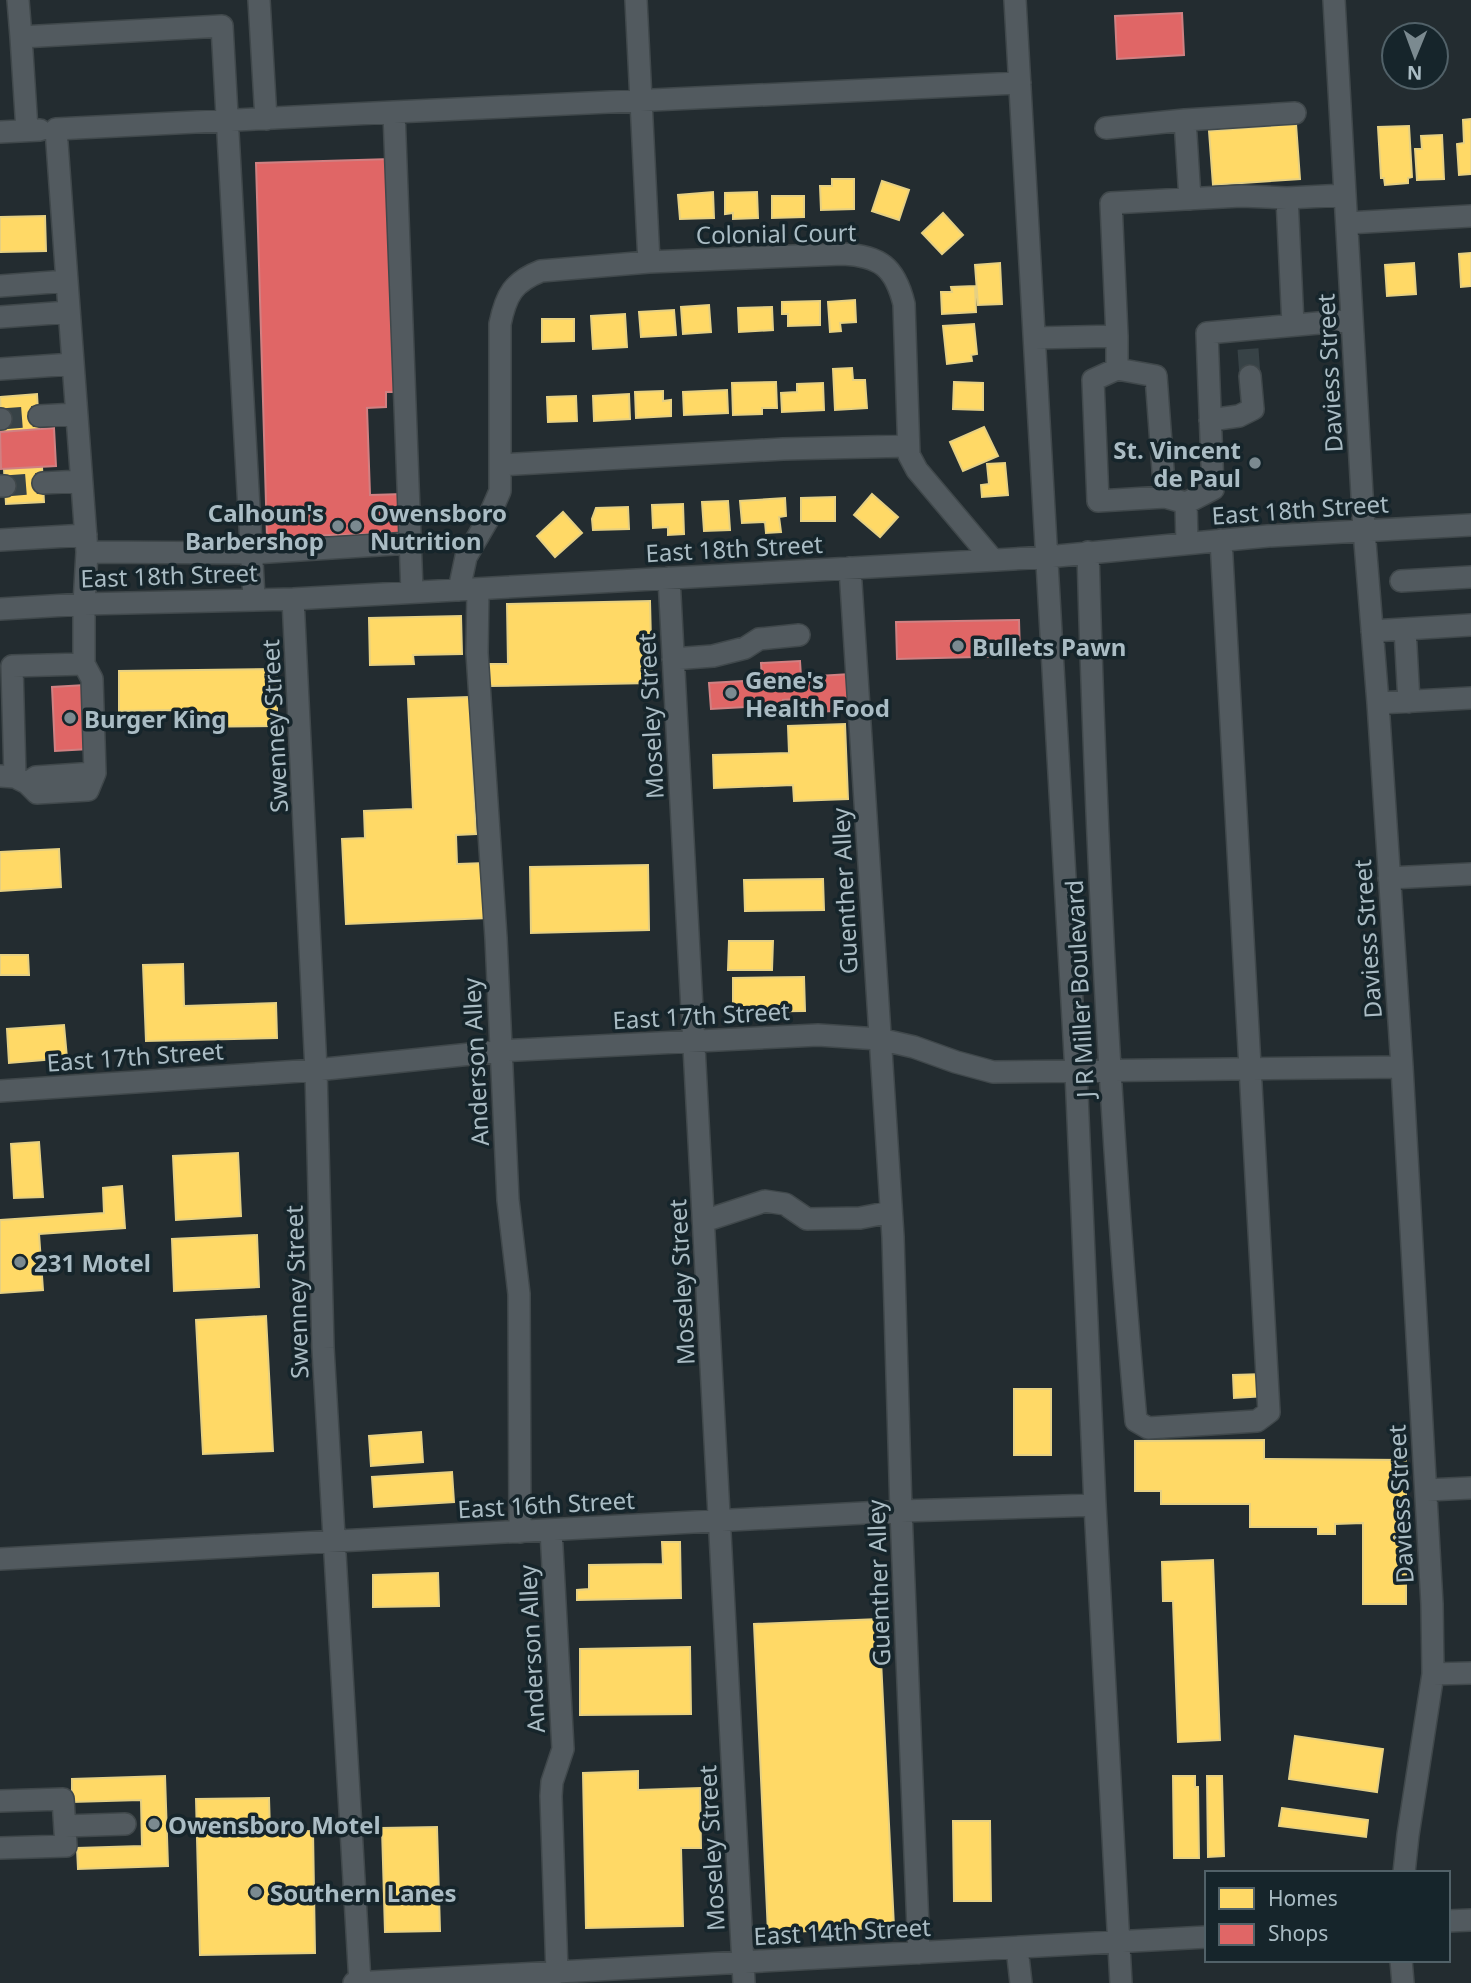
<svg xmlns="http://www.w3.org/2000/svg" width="1471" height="1983" viewBox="0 0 1471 1983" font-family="'Noto Sans',sans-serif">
<rect width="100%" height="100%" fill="#232c30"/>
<path fill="#ffd966" stroke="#e6d082" stroke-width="2" d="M1471 119V174L1459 175 1457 144 1464 143 1463 120Z
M1296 124 1300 179 1213 185 1209 131Z
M1409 126 1412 177 1408 178V183L1385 185 1384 178H1381L1378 127Z
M1442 135 1444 179 1417 180 1415 149H1422L1421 136Z
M832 179H854V209L821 210 820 186H832Z
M882 181 909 190 899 220 872 211Z
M713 192 714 218 680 219 678 195Z
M757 192 758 218 733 219V213L725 214V193Z
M772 196H804V217L772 218Z
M943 213 963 235 942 254 922 233Z
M45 216 46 251 0 252V217Z
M1471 253V286L1461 287 1459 254Z
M1000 263 1002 304 978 305 975 265Z
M1414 263 1416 294 1387 296 1385 265Z
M975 286 976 312 942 314 941 292H952L951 287Z
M855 300 856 322 840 323 841 331 830 332 828 302Z
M820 301V325L788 326V314H782V302Z
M709 305 711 332 683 334 681 307Z
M772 307 773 330 739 332 738 308Z
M674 310 676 335 641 337 639 312Z
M625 314 627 347 593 349 591 316Z
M542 319H574V341L542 342Z
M974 324 977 354 971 355 972 361 947 364 943 326Z
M852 368 853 380H865L867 408 835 410 833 369Z
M776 382 777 408H762V414L733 415 732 383Z
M954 382 983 383V410L953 409Z
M823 383 824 410 782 412 781 393 797 392V384Z
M727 390 728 413 684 415 683 392Z
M663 391V401L671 400V416L636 418 635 392Z
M37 394 39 429 2 432 0 397Z
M629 394 630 419 594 421 593 396Z
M576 396 577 421 548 422 547 397Z
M984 427 998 456 963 471 950 442Z
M1005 463 1008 495 982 497 981 485 989 484 987 464Z
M42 467 44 502 6 504 4 469Z
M872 494 898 517 880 537 854 515Z
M835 497V521H801V498Z
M785 498 786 516 779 517 781 532 766 533 765 522 742 523 740 501Z
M728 501 730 530 704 531 702 502Z
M683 504 684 534 668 535V527L653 528 652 505Z
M628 507 629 529 593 530 592 519 596 508Z
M563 512 582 533 555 557 537 536Z
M650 601 652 683 490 686 489 664H508L507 604Z
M461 616 462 654 413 655 414 664 370 665 369 618Z
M277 669V726L173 727V710L119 711V671Z
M469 697 476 834 456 835 457 864 486 863 488 918 346 924 342 839 365 838 364 811 413 809 408 699Z
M845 724 848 799 794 801 793 785 714 788 713 755 789 753 788 726Z
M59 849 61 887 0 891V852Z
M648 865 649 930 531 933 530 867Z
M823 879 824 910 745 911 744 880Z
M729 941H773L772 970H728Z
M0 955H28L29 975H0Z
M183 964 184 1006 276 1003 277 1038 146 1041 143 965Z
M804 977 805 1011 733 1012V978Z
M64 1025 67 1058 9 1063 7 1029Z
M39 1142 43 1197 14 1198 11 1144Z
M238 1153 241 1216 176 1220 173 1156Z
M122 1186 125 1228 39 1234 43 1290 0 1293V1220L104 1213 103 1188Z
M257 1235 259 1287 174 1291 172 1239Z
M266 1316 273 1451 203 1454 196 1320Z
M1265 1374 1266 1396 1234 1398 1233 1375Z
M1014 1389H1051V1455H1014Z
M421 1432 423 1462 371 1466 369 1436Z
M1264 1440V1459L1406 1460V1604H1363V1523L1335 1524V1534H1318V1527H1250V1504H1161V1491H1135V1441Z
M452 1472 454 1502 374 1507 372 1477Z
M662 1542H680L681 1598 577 1600V1590L589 1589V1565L663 1564Z
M1213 1560 1220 1740 1178 1742 1173 1601H1163L1162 1562Z
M438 1573 439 1606 373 1607V1575Z
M879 1619 894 1927 768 1933 754 1624Z
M690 1647 691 1714 580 1715V1649Z
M1295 1736 1383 1749 1377 1792 1289 1779Z
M638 1771V1790L700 1788 701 1848H681L683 1926 586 1928 583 1773Z
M165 1776 168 1866 78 1869 77 1848 142 1846 141 1800 72 1802V1779Z
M1173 1776H1195V1787H1198L1199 1858H1174Z
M1207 1776H1222L1224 1856 1208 1857Z
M269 1798 270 1832 313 1831 315 1953 200 1955 196 1799Z
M1282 1808 1368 1820 1366 1837 1279 1826Z
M953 1821H990L991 1901H954Z
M437 1827 440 1931 385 1932 382 1828Z"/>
<path fill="#e06666" stroke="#d08082" stroke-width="2" d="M1182 13 1184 55 1117 59 1115 16Z
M391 159 398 392H386V407L367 408 370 495 403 494 404 533 267 537 256 163Z
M54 428 56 466 1 469 0 432Z
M1019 620 1020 656 897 659 896 622Z
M800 661 801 677 850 674 852 710 796 713 795 699 783 700V705L711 709 709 683 762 680 761 663Z
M85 685 89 749 55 751 52 687Z"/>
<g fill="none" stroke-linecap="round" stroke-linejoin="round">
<path stroke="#374246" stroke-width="21" stroke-dasharray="21 10" stroke-linecap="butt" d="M1248 349 1250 376
M1 419 39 416
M5 486 43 483"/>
<g stroke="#40484b" stroke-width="24">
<path id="minor" d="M18 0 21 37
M259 0 266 119
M636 0 649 262
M1015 0 1076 1072 1095 1505 1121 1983
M1334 0 1364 530 1378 703 1402 1067 1432 1604 1433 1674 1408 1835 1404 1873
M394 112 1020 83
M1106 128 1185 120
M27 130 21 37 222 26 254 598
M0 132 40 130
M1190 199 1185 120 1295 113
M1347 223 1471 216
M0 286 67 281 56 129 394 112 412 591
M0 317 69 312
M1293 325 1287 198 1345 195
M1117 336V369L1093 380 1098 501 1165 497 1186 503
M1035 338 1117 336 1111 203 1241 196 1287 198
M0 369 73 364
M1117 369 1156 376 1165 497
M39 416 76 414
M0 419H1
M1210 420 1239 416 1253 409 1250 376
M501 465 783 449 908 446
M43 483 81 481
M0 486H5
M0 540 86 535
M1187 543 1186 503 1213 489 1207 333 1352 320
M87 552 252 553 410 543
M1088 552C1096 842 1110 1132 1136 1421L1148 1428 1257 1421 1269 1412 1221 540
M850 568 893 1237 901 1511 919 1953
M669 578 744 1983
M1401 581 1471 577
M478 589 477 653 496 938 508 1200 519 1294 520 1532
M459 590 466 557 487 521 500 491V324C506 295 513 282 541 271L649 262 843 254C880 256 895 267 904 304L909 455 917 470 993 560
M293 599 316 1070 323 1348 360 1983
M0 609 84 604 293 599 907 565 1047 557 1268 536 1471 525
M1405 629 1409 702
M1372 631 1471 625
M673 659 713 656 745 648 759 639 799 635
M1378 703 1471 698
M0 776 15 777 12 666 84 664V604L87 552 67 281
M15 777 27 783 36 777 95 773 92 679 84 664
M27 783 37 793 88 790 95 773
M1389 878 1471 874
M0 1091 316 1070 500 1051 818 1035 879 1039 914 1047 956 1062 993 1072 1402 1067
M704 1221 765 1201 785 1204 807 1219 860 1218 891 1212
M1427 1490 1471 1488
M551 1530 563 1749 552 1782 551 1796 557 1973
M0 1559 901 1511 1095 1505
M1433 1674 1471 1673
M0 1801 63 1799 66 1846 0 1848
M65 1826 125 1824
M1448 1921 1471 1920
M1017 1948 1021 1983
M1401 1960 1403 1983
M354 1983 1207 1937"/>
</g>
<use href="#minor" stroke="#525a5f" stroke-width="21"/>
</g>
<g fill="#7b8a90" stroke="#16252b" stroke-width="2.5">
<circle cx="1255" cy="463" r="7"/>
<circle cx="338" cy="526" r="7"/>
<circle cx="356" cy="526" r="7"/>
<circle cx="958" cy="646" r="7"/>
<circle cx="731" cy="693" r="7"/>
<circle cx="70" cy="718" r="7"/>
<circle cx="20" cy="1262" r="7"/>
<circle cx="154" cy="1824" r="7"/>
<circle cx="256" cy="1892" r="7"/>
</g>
<g text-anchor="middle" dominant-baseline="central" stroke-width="7" stroke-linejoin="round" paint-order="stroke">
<g font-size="24" fill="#aabcc4" stroke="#16252b">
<text transform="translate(776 233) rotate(-1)">Colonial Court</text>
<text transform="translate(1329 373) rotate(-93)">Daviess Street</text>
<text transform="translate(1300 509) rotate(-4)">East 18th Street</text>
<text transform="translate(734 548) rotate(-3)">East 18th Street</text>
<text transform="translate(169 575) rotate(-2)">East 18th Street</text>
<text transform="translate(650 716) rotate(-93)">Moseley Street</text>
<text transform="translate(274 726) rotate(-93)">Swenney Street</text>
<text transform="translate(844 891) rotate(-93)">Guenther Alley</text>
<text transform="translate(1367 939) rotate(-94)">Daviess Street</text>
<text transform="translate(1079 989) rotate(-93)">J R Miller Boulevard</text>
<text transform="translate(701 1015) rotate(-3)">East 17th Street</text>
<text transform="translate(135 1056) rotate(-4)">East 17th Street</text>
<text transform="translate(475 1062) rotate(-93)">Anderson Alley</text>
<text transform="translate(681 1282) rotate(-93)">Moseley Street</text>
<text transform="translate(296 1292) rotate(-92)">Swenney Street</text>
<text transform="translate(546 1504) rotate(-3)">East 16th Street</text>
<text transform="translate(1400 1504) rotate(-93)">Daviess Street</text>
<text transform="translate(878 1583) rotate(-92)">Guenther Alley</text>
<text transform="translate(531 1649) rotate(-93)">Anderson Alley</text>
<text transform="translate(711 1848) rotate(-93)">Moseley Street</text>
<text transform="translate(842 1931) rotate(-3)">East 14th Street</text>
</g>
<g font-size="24" font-weight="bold" fill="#aabcc4" stroke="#16252b" text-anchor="start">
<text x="1241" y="449" text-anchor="end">St. Vincent<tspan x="1241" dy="28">de Paul</tspan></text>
<text x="324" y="512" text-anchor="end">Calhoun's<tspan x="324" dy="28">Barbershop</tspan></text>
<text x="370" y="512">Owensboro<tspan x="370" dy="28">Nutrition</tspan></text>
<text x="972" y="646">Bullets Pawn</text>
<text x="745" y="679">Gene's<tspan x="745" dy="28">Health Food</tspan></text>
<text x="84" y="718">Burger King</text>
<text x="34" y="1262">231 Motel</text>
<text x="168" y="1824">Owensboro Motel</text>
<text x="270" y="1892">Southern Lanes</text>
</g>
</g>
<rect x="1205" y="1871" width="245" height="91" fill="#16252b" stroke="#516168" stroke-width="2"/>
<rect x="1219" y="1888" width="35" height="21" fill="#ffd966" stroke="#516168" stroke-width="2"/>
<text x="1268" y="1906" font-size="21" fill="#aabcc4">Homes</text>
<rect x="1219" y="1924" width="35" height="21" fill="#e06666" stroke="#516168" stroke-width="2"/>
<text x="1268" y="1941" font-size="21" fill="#aabcc4">Shops</text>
<g transform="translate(1415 56) rotate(181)"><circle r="33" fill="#16252b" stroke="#516168" stroke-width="2"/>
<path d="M0-5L12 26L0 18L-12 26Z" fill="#7b8a90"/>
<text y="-10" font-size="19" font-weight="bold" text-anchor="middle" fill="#aabcc4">N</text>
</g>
</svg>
